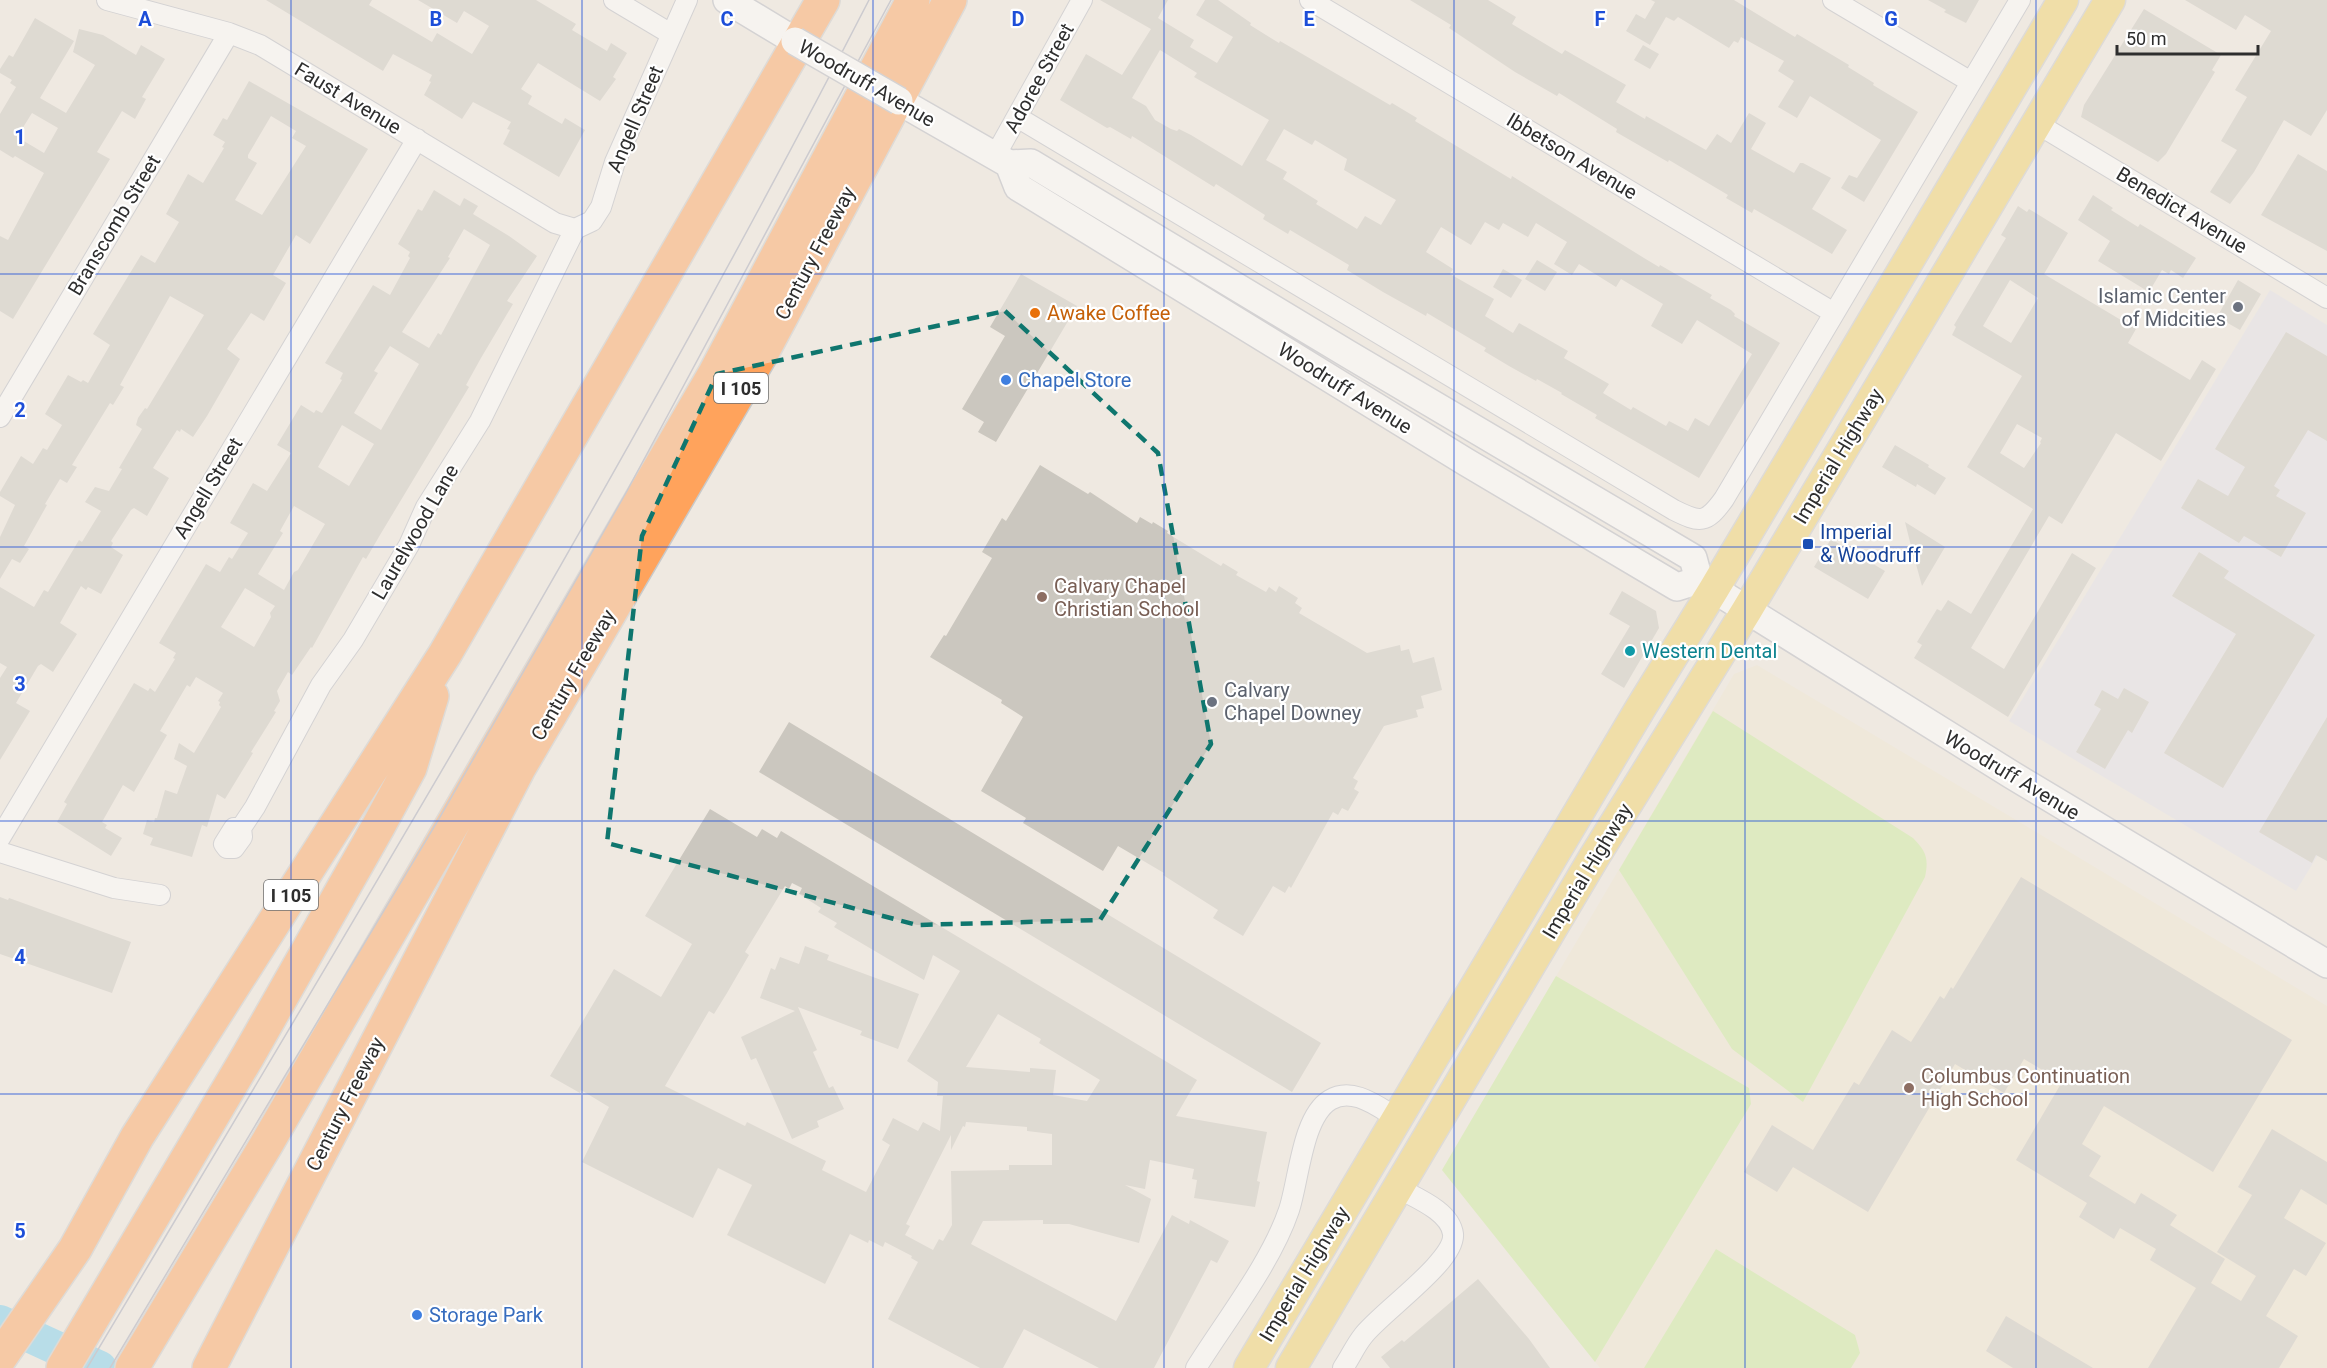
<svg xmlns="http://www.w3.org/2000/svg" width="2327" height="1368" viewBox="0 0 2327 1368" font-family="Roboto,sans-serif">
<rect width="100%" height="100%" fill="#efe9e1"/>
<path fill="#e3e1e8" d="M2270 290 2327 325V840L2296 891 2009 721Z"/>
<path fill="#f0e6d1" d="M1757 665 2327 1006V1368H1600L1442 1170 1734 674Z"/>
<path fill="#c9ec9a" d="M1713 711 1913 838C1926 851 1929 858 1925 877L1803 1102 1732 1049 1619 870Z
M1556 976 1749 1088 1751 1104 1595 1362 1442 1170Z
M1716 1249 1855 1335 1860 1353 1851 1368H1644Z"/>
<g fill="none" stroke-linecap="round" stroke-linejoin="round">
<path stroke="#75cff0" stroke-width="34" d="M0 1322 100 1368"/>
</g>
<path fill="#cbc7bf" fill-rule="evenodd" d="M266 0H372L369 5 432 42 437 33 472 54 489 26 464 11 457 23 418 0H536L576 24 572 30 607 51 611 43 627 53 613 77 616 79 600 101 538 63 521 89 532 96 528 104 562 124 565 118 585 130 559 177 503 144 510 130 507 129 511 122 473 102 462 119 424 95 431 82 429 81 432 75 393 54 383 71Z
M1100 0H1168L1158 18 1194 40 1190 47 1217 63 1233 37 1196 15 1205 0H1218L1251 23 1250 25 1279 43 1280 41 1390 105 1392 103 1417 118 1415 121 1511 179 1512 176 1644 258 1659 267 1660 265 1712 295 1710 298 1731 310 1735 314 1734 316 1780 343 1699 478 1595 418 1597 415 1561 394 1562 393 1537 379 1536 381 1509 366 1484 351 1486 348 1427 313 1426 316 1383 292 1347 270 1349 265 1290 230 1288 234 1263 219 1265 215 1216 184 1214 187 1132 136 1131 139 1110 127 1107 128 1060 100 1086 54 1122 75 1151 29ZM1160 50 1197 73 1194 77 1269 120 1242 166 1191 135 1179 129 1177 131 1171 129 1155 120 1146 106 1132 98ZM1284 129 1312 145 1315 140 1347 159 1344 170 1396 200 1381 225 1365 216 1357 229 1316 204 1318 201 1283 179 1287 172 1266 160ZM1485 222 1499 230 1503 223 1528 237 1536 223 1567 242 1554 264 1572 275 1579 264 1616 287 1621 279 1663 304 1651 326 1682 344 1697 320 1752 354 1709 426 1695 418 1688 431 1669 421 1666 426 1633 407 1631 410 1603 393 1609 384 1564 358 1568 351 1519 323 1513 333 1485 316 1494 299 1450 274 1453 269 1426 252 1441 227 1471 245Z
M1410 0H1488L1516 17 1512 24 1562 54 1565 50 1626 85 1616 102 1645 119 1646 116 1706 150 1717 134 1731 143 1749 113 1766 123 1751 149 1794 173 1800 163H1803L1831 178 1812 209 1847 230 1832 254 1754 209 1752 213 1726 198 1728 195 1669 160 1668 162 1616 132 1617 129 1559 93 1557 96 1515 72 1449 28 1451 25Z
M1651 0H1734L1795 37 1797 34 1849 65 1848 67 1874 83 1873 85 1918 112 1864 202 1841 188 1849 175 1857 178 1881 140 1810 96 1797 118 1778 107 1794 81 1778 71 1784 61 1741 37 1738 43 1734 41 1729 48 1678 17 1674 21 1666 17 1650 45 1626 31 1636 14 1645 19 1655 2Z
M1928 0H1979L1966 23 1944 12 1946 10Z
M2185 0H2327V110L2311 136 2284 120 2254 172 2230 204 2210 192 2237 150 2221 141 2247 97 2235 90 2271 31 2245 15 2236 30Z
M2144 9 2221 55 2212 70 2215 72 2166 154 2158 162 2081 117 2084 105Z
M35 18 74 41 40 98 66 113 95 65 73 52 79 29 103 35 136 55 141 45 165 59 142 97 146 99 135 119 122 111 97 152 110 159 13 319 0 311V236L8 240 44 173 15 156 13 158 0 150V114L16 87 10 83 12 80 0 73V69L9 55 13 57ZM32 113 58 128 44 153 17 137Z
M1643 45 1659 54 1650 69 1634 60Z
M249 81 368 149 310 244 296 235 273 275 286 283 264 321 251 313 227 349 240 359 207 416 193 437 181 429 180 432 177 430 153 468 169 478 147 516 134 508 131 510 111 541 113 543 111 547 123 555 101 594 88 587 86 590 81 586 60 623 77 634 53 672 41 664 38 666 16 703 30 711 0 760V678L7 667 0 663V587L34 607 44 590 48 592 79 540 82 542 101 511 85 502 95 487 109 491 122 469 119 468 142 429 136 425 138 418 145 408 147 409 204 315 170 296 120 385 124 387 113 405 110 403 72 465 77 467 67 483 60 479 45 504 47 505 24 546 29 549 20 563 12 559 0 579V537L15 505 0 496V492L21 456 33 464 43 448 47 450 62 425 45 414 68 375 81 382 83 380 88 383 110 345 93 334 141 255 155 263 179 222 166 214 188 174 203 183 224 148 222 147 225 142 213 135 223 118 227 120ZM271 116 296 131 292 138 306 146 262 215 235 200 257 163 248 158V155Z
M2298 154 2327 171V251L2261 215Z
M434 190 460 206 464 198 478 206 473 214 509 236 537 256 507 301 513 304 481 358 466 385 469 387 380 535 366 559 363 557 312 648 311 647 292 675 288 672 277 691 280 701 274 711 276 712 251 752 253 753 225 799 217 794 207 827 202 825 192 857 150 845 153 838 143 834 147 820 154 822 155 818H157L165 790 177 794 187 766 174 759 179 743 194 753 221 707 219 705 220 702 218 701 223 693 196 677 190 687 187 685 160 731 167 735 134 792 123 785 102 822 107 825 105 828 122 838 111 856 57 822 67 804 64 802 134 683 148 691 150 688 155 692 175 659 173 658 176 653 159 643 206 564 220 572 229 557 232 559 248 533 230 523 253 483 267 491 291 453 277 445 301 405 314 413 316 410 322 413 342 380 340 379 343 373 325 363 373 285 390 295 410 258 408 256 410 252 398 244 418 209 422 211ZM464 229 490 245 441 335 438 333 429 348 402 332 450 258 448 257ZM390 346 419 364 381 430 354 413 378 373 374 371ZM342 425 374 444 349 486 318 467ZM294 506 325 524 298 570 294 572 284 590 258 574 283 533 280 531ZM245 588 275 606 270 613 271 617 254 647 221 627Z
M2093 195 2113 208 2111 210 2138 227 2140 224 2196 258 2183 278 2171 270 2169 274 2162 270 2149 292 2098 261 2110 241 2078 220Z
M2018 206 2027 212 2029 209 2068 233 2044 274 2136 329 2128 343 2190 380 2202 360 2216 369 2161 461 2116 433 2062 524 2049 516 1971 648 2004 669 2072 553 2096 568 2008 717 1914 658 1922 645 1917 642 1937 609 1941 611 1948 600 1971 614 2033 509 1967 467 2022 376 1952 335 1956 327 1954 325 2006 238 2001 235ZM2010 280 2038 298 2011 343 1983 326ZM2017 424 2042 438 2040 442 2041 443 2024 468 2000 453Z
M1537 260 1557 272 1545 291 1525 279Z
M1503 269 1522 280 1511 298 1493 287Z
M1021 274 1077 306 996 442 978 432 984 422 962 409 1005 336 990 327Z
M2238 280 2261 294 2240 330 2217 317Z
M2286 332 2327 356V441L2308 430 2274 486 2280 490 2276 496 2306 513 2281 557 2244 536 2239 543 2181 508 2198 479 2228 496 2245 467 2215 449Z
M1895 445 1929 465 1928 467 1946 478 1935 495 1917 484 1916 487 1882 467Z
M1040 465 1088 494 1090 492 1137 523 1140 517 1152 524 1153 522 1168 531 1167 533 1221 566 1223 563 1238 572 1236 575 1266 592 1269 587 1276 592 1279 586 1298 598 1295 603 1302 608 1299 613 1367 653 1400 645 1401 651 1409 649 1413 663 1434 657 1442 690 1421 696 1424 708 1416 710 1418 717 1384 726 1353 778 1358 781 1354 789 1359 792 1348 811 1342 808 1338 815 1333 812 1291 888 1289 886 1285 893 1273 886 1243 936 1213 918 1218 910 1163 875 1164 873 1118 846 1103 871 1023 823 1026 818 981 791 1023 717 1001 703 1002 700 930 657 944 635 946 636 992 558 982 552 1002 518 1006 521Z
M1905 522 1945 547 1922 586 1911 546Z
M1831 539 1885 571 1868 599 1814 567Z
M2199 552 2229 571 2224 578 2315 635 2223 788 2164 753 2236 634 2172 596Z
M1622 591 1656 611 1659 628 1624 688 1601 674 1630 626 1609 614Z
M2124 688 2149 702 2132 733 2128 730 2105 769 2076 752 2101 709 2094 705 2102 690 2118 699Z
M2327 717V861L2316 855 2312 863 2259 832Z
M789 722 1321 1043 1292 1092 759 772Z
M710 809 757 837 762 829 777 838 781 831 1197 1080 1176 1116 1267 1132 1257 1181 1260 1182 1255 1207 1194 1198 1197 1180 1192 1179 1194 1169 1150 1160 1145 1189 1125 1185 1151 1199 1139 1243 1069 1224H1043V1220L983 1221 971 1244 1116 1321 1172 1215 1189 1224 1190 1220 1229 1241 1217 1263 1211 1260 1154 1368H1099L1024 1329 1003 1368H980L888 1319 918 1262 911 1258 912 1256 885 1242 883 1247 869 1240 868 1243 850 1234 825 1284 727 1235 752 1185 718 1168 693 1218 582 1162 609 1107 581 1090 580 1093 550 1076 614 969 661 997 692 944 645 916ZM792 883 802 888 799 894 821 908 818 912 837 923 834 927 924 980 933 955 960 971 907 1061 938 1082 937 1096H943L940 1131 923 1122 918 1131 893 1118 882 1140 890 1145 866 1192 822 1170 826 1161 747 1122 745 1126 665 1086 709 1011 714 1014 727 993 749 955 745 952 785 886 789 889ZM998 1014 1041 1039 1039 1043 1100 1080 1087 1101 1053 1095 1056 1070 1030 1068V1072L966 1067ZM966 1122 1027 1127V1131L1052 1134V1165H1009V1170L951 1171 952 1225 943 1241 939 1239 933 1250 905 1235 910 1226 906 1224 951 1135V1150L963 1126 965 1127Z
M2021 877 2292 1040 2213 1172 2104 1106 2082 1144 2101 1156 2089 1176 2135 1204 2141 1193 2177 1215 2170 1225 2225 1259 2211 1283 2241 1301 2256 1276 2217 1252 2252 1195 2238 1187 2272 1129 2327 1162V1205L2301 1189 2284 1218 2326 1243 2306 1276 2294 1269 2266 1316 2298 1336 2279 1368H2148L2196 1288 2150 1260 2156 1249 2120 1228 2114 1239 2079 1217 2087 1203 2016 1160 2062 1082 2024 1059 2004 1093 1955 1064 1868 1212 1793 1167 1777 1192 1744 1172 1772 1125 1813 1150 1854 1082 1859 1085 1892 1030 1911 1042 1940 996 1944 999 1951 987 1953 989Z
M0 897 8 900 9 898 131 942 112 993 0 954Z
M805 946 829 955 827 960 919 994 898 1049 860 1035 862 1031 798 1007 817 1050 813 1052 829 1088 833 1086 844 1109 817 1121 819 1127 792 1139 756 1058 751 1060 741 1037 795 1011 760 998 771 968 775 970 780 957 799 964Z
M1478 1279 1529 1339 1550 1368H1390L1381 1357 1402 1340 1404 1342Z
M2006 1316 2061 1349 2093 1368H2013L1986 1351Z"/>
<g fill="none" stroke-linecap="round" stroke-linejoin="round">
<g stroke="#b4b7c1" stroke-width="22">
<path id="street" d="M107 0 229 33 260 45 555 223 575 229 592 221 601 207 615 162 687 0
M614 0 671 34
M1310 0 1834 313
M1833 0 1971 82
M1017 117 1674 510C1700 523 1706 524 1724 499L2020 0
M2036 123 2327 298
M995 156 1082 0
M0 417 229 33
M241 828H234L224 844 227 848H234L242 837 241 828 255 807 321 685 353 640 409 545 426 507 480 421 575 229
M0 838 417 139
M0 852 114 888 160 895
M1196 1368C1226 1320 1271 1263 1289 1210 1299 1180 1302 1117 1330 1100 1353 1086 1378 1107 1397 1118
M1343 1368C1350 1358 1355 1346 1363 1336 1380 1313 1456 1261 1453 1234 1450 1211 1416 1198 1398 1188"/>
</g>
<g stroke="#b4b7c1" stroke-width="30">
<path id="secondary" d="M727 0 795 41
M899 101 1009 164 1031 163 1348 354 1693 558 1699 580
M1009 164 1018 187 1466 462 1677 587 1699 580 2012 775 2327 964"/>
</g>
<g stroke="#c9c9c9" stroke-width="33">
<path id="primary" d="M1249 1368 1640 709 1714 589 2063 0
M1291 1368 1593 859 1747 610 2110 0"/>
</g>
<g stroke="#c9c9c9" stroke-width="36">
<path id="highway" d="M0 1358 75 1249 137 1137 445 654 823 0
M63 1368 248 1056 378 827 410 768 432 696
M132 1368 266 1145 715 373 913 0
M209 1368 519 768 763 351 950 0"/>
</g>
<use href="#street" stroke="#fff" stroke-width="20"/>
<use href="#secondary" stroke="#fff" stroke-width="27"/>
<use href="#primary" stroke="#f2d163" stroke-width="30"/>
<use href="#highway" stroke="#ffa35c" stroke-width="33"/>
<path stroke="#a3a6b8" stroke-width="1.5" d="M87 1368C356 917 629 467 869 0
M110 1368 440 817 627 491 891 0"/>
<g stroke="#b4b7c1" stroke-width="30" stroke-linecap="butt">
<path id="secondary-bridge" d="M795 41 899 101"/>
</g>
<use href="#secondary-bridge" stroke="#fff" stroke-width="27"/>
</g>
<path d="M0 0H2327V1368H0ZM1005 311 1158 453 1211 744 1100 920 917 925 607 843 642 536 717 374Z" fill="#efe9e1" fill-opacity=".55" fill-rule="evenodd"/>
<path fill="none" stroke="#0f766e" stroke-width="4.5" stroke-dasharray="12 8" stroke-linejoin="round" d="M1005 311 1158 453 1211 744 1100 920 917 925 607 843 642 536 717 374Z"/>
<path fill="none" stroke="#1d4ed8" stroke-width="1.5" stroke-opacity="0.55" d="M291 0V1368M582 0V1368M873 0V1368M1164 0V1368M1454 0V1368M1745 0V1368M2036 0V1368M0 274H2327M0 547H2327M0 821H2327M0 1094H2327"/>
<g fill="#6b7280" stroke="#fff" stroke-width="2">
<circle cx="2238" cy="307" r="6"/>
<circle cx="1212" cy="702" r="6"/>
</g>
<circle fill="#e8710a" stroke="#fff" stroke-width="2" cx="1035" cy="313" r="6"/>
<g fill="#3f7fe0" stroke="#fff" stroke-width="2">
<circle cx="1006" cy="380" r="6"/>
<circle cx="417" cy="1315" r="6"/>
</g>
<rect fill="#1a4fb4" stroke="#fff" stroke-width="2" x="1802" y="538" width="12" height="12" rx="3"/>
<g fill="#8d6e63" stroke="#fff" stroke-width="2">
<circle cx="1042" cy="597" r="6"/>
<circle cx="1909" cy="1088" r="6"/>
</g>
<circle fill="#0f9aa8" stroke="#fff" stroke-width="2" cx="1630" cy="651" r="6"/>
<g text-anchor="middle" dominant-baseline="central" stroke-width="4.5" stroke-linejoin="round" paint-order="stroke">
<g fill="#fff" stroke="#6d6d6d" stroke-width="1.5">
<rect x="714" y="373" width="54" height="30" rx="4.5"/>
<rect x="264" y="880" width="54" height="30" rx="4.5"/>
</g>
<g font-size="18" font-weight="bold" fill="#2e2e2e">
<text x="741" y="388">I 105</text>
<text x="291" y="895">I 105</text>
</g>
<g font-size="20" fill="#2e2e2e" stroke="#fff">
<text transform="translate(1039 78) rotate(-61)">Adoree Street</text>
<text transform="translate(867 83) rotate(30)">Woodruff Avenue</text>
<text transform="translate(348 98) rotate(31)">Faust Avenue</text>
<text transform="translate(635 119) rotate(-67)">Angell Street</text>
<text transform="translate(1572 156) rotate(31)">Ibbetson Avenue</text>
<text transform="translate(2182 210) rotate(31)">Benedict Avenue</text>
<text transform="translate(114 225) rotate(-59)">Branscomb Street</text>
<text transform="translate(815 253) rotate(-62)">Century Freeway</text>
<text transform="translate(1345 388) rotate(32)">Woodruff Avenue</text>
<text transform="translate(1838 456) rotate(-59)">Imperial Highway</text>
<text transform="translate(208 488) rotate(-59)">Angell Street</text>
<text transform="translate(415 532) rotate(-60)">Laurelwood Lane</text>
<text transform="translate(573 675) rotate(-60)">Century Freeway</text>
<text transform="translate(2012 775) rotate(31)">Woodruff Avenue</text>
<text transform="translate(1587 871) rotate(-59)">Imperial Highway</text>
<text transform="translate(345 1104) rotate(-63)">Century Freeway</text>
<text transform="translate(1304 1274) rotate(-59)">Imperial Highway</text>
</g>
<g font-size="20" fill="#5b616d" stroke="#fff" text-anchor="end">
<text x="2226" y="296">Islamic Center<tspan x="2226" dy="23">of Midcities</tspan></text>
<text x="1224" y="690" text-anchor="start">Calvary<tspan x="1224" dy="23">Chapel Downey</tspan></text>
</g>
<g font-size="20" fill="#c56008" stroke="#fff" text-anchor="start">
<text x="1047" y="313">Awake Coffee</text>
</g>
<g font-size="20" fill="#366cbe" stroke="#fff" text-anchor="start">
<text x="1018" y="380">Chapel Store</text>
<text x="429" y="1315">Storage Park</text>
</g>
<g font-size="20" fill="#164399" stroke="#fff" text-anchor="start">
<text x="1820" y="532">Imperial<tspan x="1820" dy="23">&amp; Woodruff</tspan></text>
</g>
<g font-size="20" fill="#785e54" stroke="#fff" text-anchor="start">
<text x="1054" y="586">Calvary Chapel<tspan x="1054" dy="23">Christian School</tspan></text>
<text x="1921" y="1076">Columbus Continuation<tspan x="1921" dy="23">High School</tspan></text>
</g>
<g font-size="20" fill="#0d838f" stroke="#fff" text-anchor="start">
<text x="1642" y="651">Western Dental</text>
</g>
</g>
<g font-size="20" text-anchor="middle" font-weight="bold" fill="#1d4ed8" stroke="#fff" stroke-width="4.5" stroke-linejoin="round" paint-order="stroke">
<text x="145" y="26">A</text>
<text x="436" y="26">B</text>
<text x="727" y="26">C</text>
<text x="1018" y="26">D</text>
<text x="1309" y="26">E</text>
<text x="1600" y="26">F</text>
<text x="1891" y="26">G</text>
<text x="20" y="144">1</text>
<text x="20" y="417">2</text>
<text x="20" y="691">3</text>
<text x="20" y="964">4</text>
<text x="20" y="1238">5</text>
</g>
<path d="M2117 45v9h141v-9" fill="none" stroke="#2e2e2e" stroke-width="3"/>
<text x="2126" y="45" font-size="18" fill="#2e2e2e" stroke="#ffffff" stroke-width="4.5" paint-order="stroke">50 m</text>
</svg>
